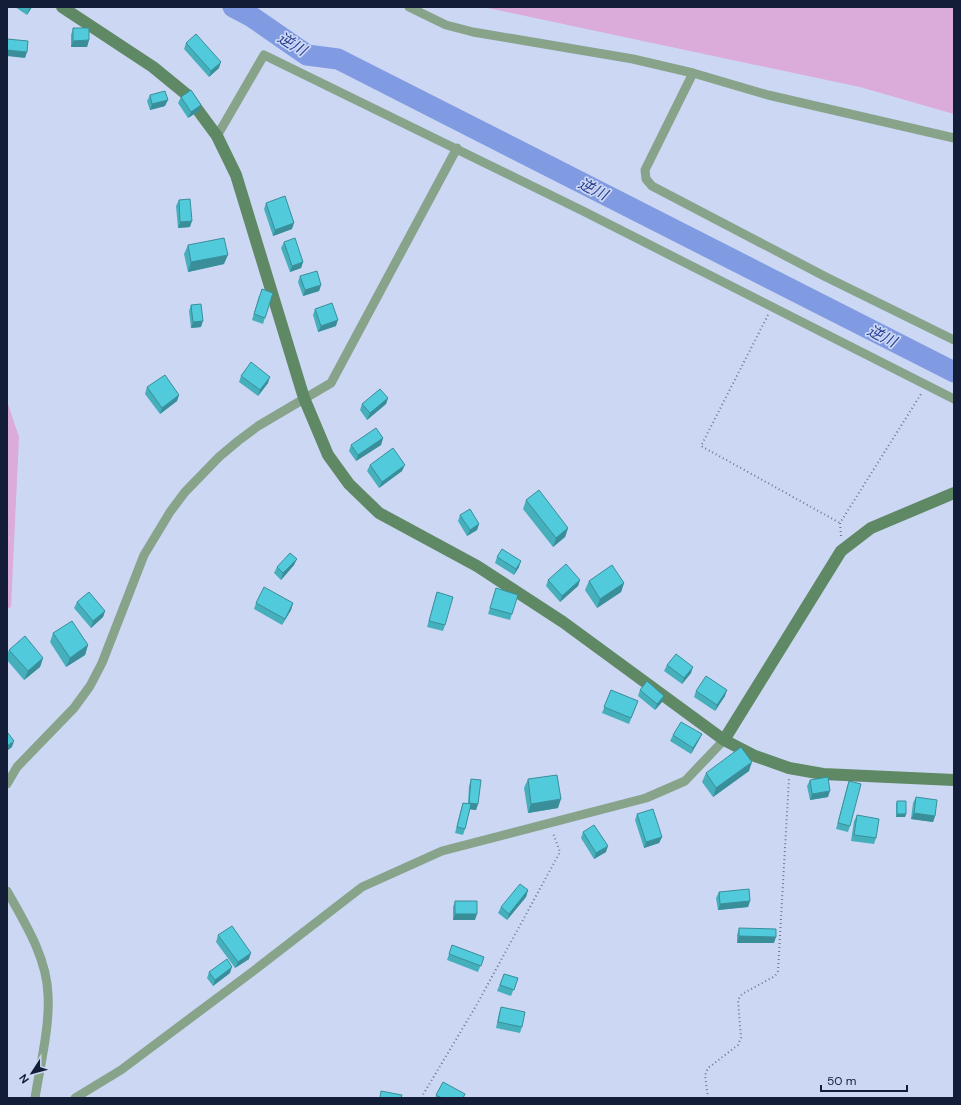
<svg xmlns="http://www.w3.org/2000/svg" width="961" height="1105" viewBox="0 0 961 1105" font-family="'DM Sans','Noto Sans JP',sans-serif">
<rect width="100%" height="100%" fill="#ccd7f4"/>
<path fill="#dbabd9" d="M483 7H954V114L860 87Z
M7 401 19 437 11 607 7 609Z"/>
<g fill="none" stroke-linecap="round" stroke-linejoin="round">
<path stroke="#809be2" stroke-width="21" d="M233 7 252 17 307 55 338 59 954 372"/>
<path stroke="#6d7793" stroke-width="2" stroke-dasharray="1 3" stroke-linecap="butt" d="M768 315 701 446 840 523
M841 536 840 523 921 394
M421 1098 476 1006 560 852 553 833
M708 1098 705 1075 708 1068 738 1045 741 1038 738 1000 742 994 775 976 778 971 789 778"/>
<path stroke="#87a38a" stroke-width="9" d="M409 7 446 25 473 32 633 59 693 73 768 95 954 138
M693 73 645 170 646 179 652 186 826 277 954 340
M217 136 264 55 583 211 954 399
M7 784 17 767 74 708 90 686 102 663 144 555 170 512 185 492 219 457 238 441 258 426 331 383 457 148
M7 891C25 923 47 958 48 995 50 1026 40 1066 35 1098
M75 1098 121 1070 256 969 362 887 442 851 646 798 685 781 724 740"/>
<path stroke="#5e8964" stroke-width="12" d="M62 7 153 67 186 94 217 136 236 175 304 398 328 455 349 484 379 513 477 566 563 622 724 740 755 756 789 768 823 774 954 780
M724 740 841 551 871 528 954 493"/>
</g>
<path fill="#46afbc" d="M15 7H32L27 15Z
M73 28 89 40 87 47H71V35Z
M186 43 219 68 209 77 184 49Z
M150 95 165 106 150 110 147 101Z
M181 97 199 111 188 118 178 103Z
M179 200 190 227 178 228 176 206Z
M266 203 292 229 273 236 264 209Z
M284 242 303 262 301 268 290 272 281 248Z
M188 245 224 264 188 272 184 254Z
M300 276 321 285 319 291 303 296 298 282Z
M273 293 263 324 252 320 259 296Z
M191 305 201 327 191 328 189 311Z
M315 309 336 326 318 332 313 315Z
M241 376 268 383 258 396 239 382Z
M147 387 179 395 177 401 160 414 145 394Z
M388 398 386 404 367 420 360 410 362 404Z
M383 438 381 445 356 461 349 451 351 445Z
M370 465 402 471 379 488 367 471Z
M526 500 568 528 565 537 553 547 523 509Z
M460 515 479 524 477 530 467 536 458 521Z
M497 557 519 567 514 575 495 563Z
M294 565 281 580 274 573 277 567Z
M548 580H580L578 586 560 602 546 586Z
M589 581 624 583 621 592 597 608 585 590Z
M496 588 512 614 510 620 488 614Z
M437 592 445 625 443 631 427 627Z
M77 602 105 611 103 617 91 628 74 608Z
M256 603H293L291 610 282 625 254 609Z
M53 633 88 645 85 655 66 667 50 642Z
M9 650 43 658 40 667 24 680 7 660V655Z
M667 665 691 673 682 684 664 671Z
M611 690 638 701 629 724 602 713Z
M640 690 662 702 655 710 638 696Z
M696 691 725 696 715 711 694 697Z
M702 734 699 740 691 754 670 741 673 735Z
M749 771 713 797 702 782 706 773Z
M471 779 478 804 476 810 470 809 465 829 463 835 455 833 461 809 463 803 468 804 469 786Z
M528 779 558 808 528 813 524 788Z
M810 780 828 797 810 800 807 786Z
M849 781 850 826 848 832 836 829 847 787Z
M916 797 935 816 933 822 911 819 913 803Z
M897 801 906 814 905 817H896V804Z
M637 814 662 837 659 843 644 848 635 820Z
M857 815 876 838 874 844 851 841 854 821Z
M583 832 606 852 594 859 581 838Z
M528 890 526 897 507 920 498 913 501 907Z
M719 892 750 901 748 907 718 910 716 898Z
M455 901 475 920H453V907Z
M739 928 774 943H737V935Z
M218 935 249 959 235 968 216 942Z
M452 945 484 957 478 972 447 960Z
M209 972 230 973 213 986 207 978Z
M504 974 518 978 511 996 497 991Z
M501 1007 522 1027 520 1033 496 1028 499 1013Z
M436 1095 464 1098H435Z"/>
<path fill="#398e99" d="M30 7H32L27 15Z
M89 40 87 47H71L73 41Z
M7 50 27 52 25 58 7 56Z
M221 62 219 68 209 77 211 71Z
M168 100 165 106 150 110 152 104Z
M201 105 199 111 188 118 191 112Z
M192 221 190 227 178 228 180 222Z
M294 223 292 229 273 236 275 230Z
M228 255 224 264 188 272 191 262Z
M303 262 301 268 290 272 292 266Z
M321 285 319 291 303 296 305 290Z
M338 320 336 326 318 332 321 326Z
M203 321 201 327 191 328 193 322Z
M270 377 268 383 258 396 260 390Z
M179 395 177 401 160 414 162 408Z
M388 398 386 404 367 420 370 413Z
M383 438 381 445 356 461 358 455Z
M405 465 402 471 379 488 382 482Z
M479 524 477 530 467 536 470 530Z
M568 528 565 537 553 547 556 538Z
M297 559 294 565 281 580 283 573Z
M521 561 519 567 514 575 516 569Z
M580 580 578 586 560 602 562 596Z
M624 583 621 592 597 608 600 599Z
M293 603 291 610 282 625Z
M105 611 103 617 91 628 93 621Z
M88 645 85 655 66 667 70 658Z
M43 658 40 667 24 680 28 671Z
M693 667 691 673 682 684 684 678Z
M727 690 725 696 715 711 717 705Z
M664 696 662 702 655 710 657 704Z
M702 734 699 740 691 754 693 748Z
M14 741 12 747 7 751V746Z
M752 762 749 771 713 797 716 788Z
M830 791 828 797 810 800 812 794Z
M561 799 558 808 528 813 531 804Z
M469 803 478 804 476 810 467 809Z
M914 813 935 816 933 822 911 819Z
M897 814H906L905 817H896Z
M662 837 659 843 644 848 646 842Z
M608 846 606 852 594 859 596 853Z
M528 890 526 897 507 920 509 914Z
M750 901 748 907 718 910 720 904Z
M455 914H477L475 920H453Z
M739 936 776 937 774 943H737Z
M251 953 249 959 235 968 238 962Z
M232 967 230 973 213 986 215 980Z"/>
<path fill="#51cbdb" stroke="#398e99" d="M73 28H89V40L73 41Z
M196 34 221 62 211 71 186 43Z
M7 39 28 41 27 52 7 50Z
M191 90 201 105 191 112 181 97Z
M165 91 168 100 152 104 150 95Z
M285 196 294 223 275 230 266 203Z
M190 199 192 221 180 222 179 200Z
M224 238 228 255 191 262 188 245Z
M295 238 303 262 292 266 284 242Z
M317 271 321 285 305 290 300 276Z
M262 289 273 293 265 318 254 314Z
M332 303 338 320 321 326 315 309Z
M201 304 203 321 193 322 191 305Z
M251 362 270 377 260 390 241 376Z
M165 375 179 395 162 408 147 387Z
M380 389 388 398 370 413 362 404Z
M376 428 383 438 358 455 351 445Z
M393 448 405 465 382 482 370 465Z
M539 490 568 528 556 538 526 500Z
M470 509 479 524 470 530 460 515Z
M502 549 521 561 516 569 497 557Z
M290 553 297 559 283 573 277 567Z
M566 564 580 580 562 596 548 580Z
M612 565 624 583 600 599 589 581Z
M264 587 293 603 285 619 256 603Z
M496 588 518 595 512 614 490 608Z
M89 592 105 611 93 621 77 602Z
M437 592 453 597 445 625 429 621Z
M72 621 88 645 70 658 53 633Z
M25 636 43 658 28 671 9 650Z
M676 654 693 667 684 678 667 665Z
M706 676 727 690 717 705 696 691Z
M647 681 664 696 657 704 640 690Z
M611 690 638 701 631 718 604 707Z
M681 722 702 734 693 748 673 735Z
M7 733H8L14 741 7 746Z
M741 747 752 762 716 788 706 773Z
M557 775 561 799 531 804 528 779Z
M828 777 830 791 812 794 810 780Z
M471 779 481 780 478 804 469 803Z
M849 781 861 784 850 826 838 823Z
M916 797 937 800 935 816 914 813Z
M897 801H906V814H897Z
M463 803 471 804 465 829 457 827Z
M653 809 662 837 646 842 637 814Z
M857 815 879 819 876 838 854 835Z
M594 825 608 846 596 853 583 832Z
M520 884 528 890 509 914 501 907Z
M749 889 750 901 720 904 719 892Z
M455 901H477V914H455Z
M232 926 251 953 238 962 218 935Z
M739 928 776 929V937L739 936Z
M452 945 484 957 481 966 449 954Z
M227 959 232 967 215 980 209 972Z
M504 974 518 978 514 990 500 985Z
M501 1007 525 1012 522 1027 498 1022Z
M443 1082 465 1094 463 1098H442L436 1095Z
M381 1091 402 1095 401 1098H380Z"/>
<g text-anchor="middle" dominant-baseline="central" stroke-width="3.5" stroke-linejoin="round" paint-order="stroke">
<g font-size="15" font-style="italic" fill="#283f92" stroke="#ccd7f4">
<text transform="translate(292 44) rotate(31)">逆川</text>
<text transform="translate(593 189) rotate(27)">逆川</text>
<text transform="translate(882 336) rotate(27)">逆川</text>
</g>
</g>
<rect width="961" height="1105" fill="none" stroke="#141d37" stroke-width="16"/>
<g transform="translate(32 1073) rotate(234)" stroke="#ccd7f4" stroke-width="3" paint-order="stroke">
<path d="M0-3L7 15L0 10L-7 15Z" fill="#141d37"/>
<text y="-6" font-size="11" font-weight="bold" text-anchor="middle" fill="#141d37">N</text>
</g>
<path d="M821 1085v6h86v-6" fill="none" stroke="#141d37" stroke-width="2"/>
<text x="827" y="1085" font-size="12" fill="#141d37" stroke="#ccd7f4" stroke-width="3" paint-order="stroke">50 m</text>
</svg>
